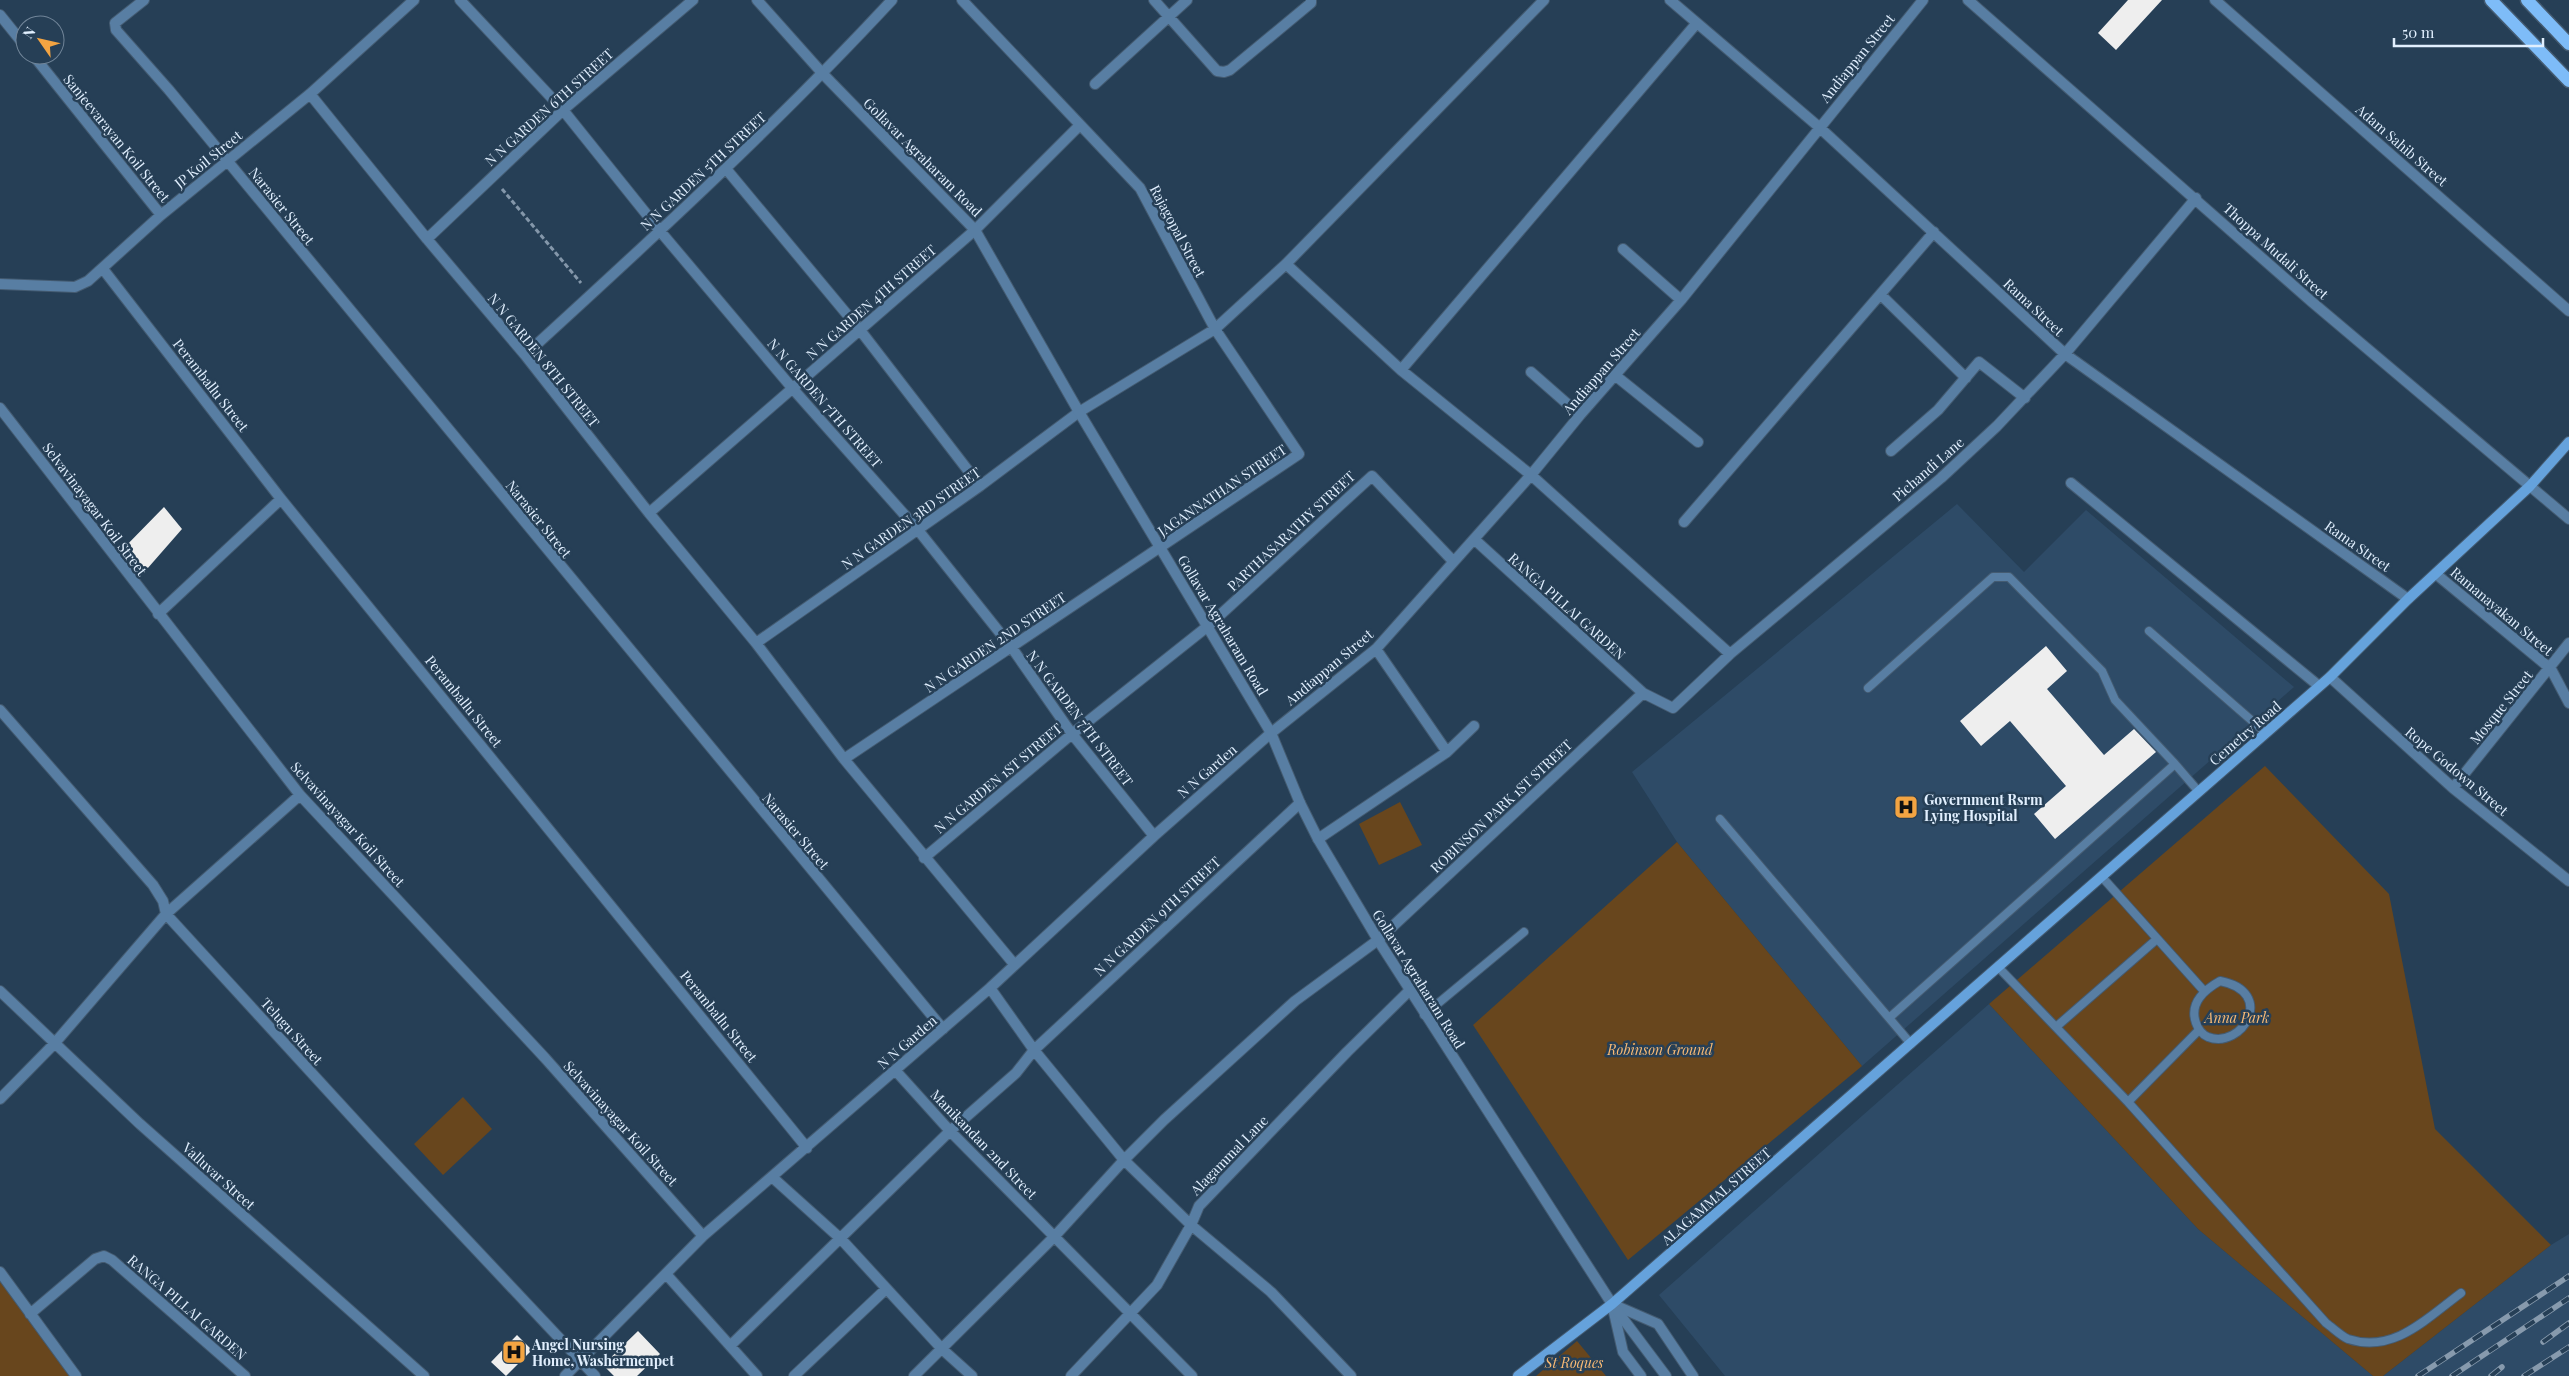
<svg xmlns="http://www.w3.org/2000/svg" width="2569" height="1376" viewBox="0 0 2569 1376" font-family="'Playfair Display',serif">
<rect width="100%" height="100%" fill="#263f56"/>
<path fill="#2e4b67" d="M1957 504 2024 572 2086 510 2294 687 1862 1066 1677 842 1632 772Z
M1989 1004 2198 1229 2373 1376H1725L1659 1295Z
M2569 1234V1376H2383L2551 1245Z"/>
<path fill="#68461d" d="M2265 766 2389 894 2435 1129 2551 1245 2383 1376H2373L2198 1229 1989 1004Z
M1400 802 1422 845 1379 865 1359 824Z
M1677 842 1862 1066 1628 1260 1473 1025Z
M463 1097 492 1129 443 1175 414 1144Z
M0 1270 78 1376H0Z
M1577 1341 1606 1376H1536Z"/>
<path fill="#eee" d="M2128 0H2162L2116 50 2098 33Z
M164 507 182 529 140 577 120 552Z
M2046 646 2067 671 2047 689 2104 755 2134 729 2156 752 2055 839 2034 814 2066 786 2010 721 1981 746 1960 721Z
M638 1331 660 1354 637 1376H614L603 1365Z
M517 1335 532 1350 506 1376 491 1362Z"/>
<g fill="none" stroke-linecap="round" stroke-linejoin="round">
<g stroke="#445b71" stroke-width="10">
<path id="service" d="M2149 631 2266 733
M1868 688 1993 577H2009L2102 671 2115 700 2175 764
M1720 819 1889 1018 2175 764 2199 792
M2102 877 2204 991
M1999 968 2128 1102 2326 1323C2333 1328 2341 1336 2348 1339 2394 1354 2427 1318 2461 1293
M2220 981C2277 992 2242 1050 2208 1037 2201 1034 2198 1029 2196 1023 2189 1003 2204 990 2220 981Z
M1424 1015 1524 932
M1889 1018 1911 1044
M2056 1027 2157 939
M2128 1102 2199 1030"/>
</g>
<g stroke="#445b71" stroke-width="12">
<path id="minor" d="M144 0 115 23 116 30 169 90 943 1029
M460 0 563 110 660 231 793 389 918 530 1012 648 1072 734 1154 836
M1154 0 1217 71 1224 72 1230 70 1311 3V0
M1670 0 1819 127 2065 354 2408 599
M1968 0 2312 302 2569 519
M2215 0 2569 311
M0 15 25 46
M33 55 161 215
M1095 84 1187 0
M310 94 427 239 525 355 649 513 756 643 844 759 1014 964
M727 170 860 330 980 486
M427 239 563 110 693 0
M1623 249 1681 300
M1286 264 1401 370 1531 475 1730 654
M103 269 281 499 807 1148
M0 284 75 287 88 281 161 215 310 94 414 0
M1881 295 1966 378
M525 355C651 240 776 125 892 0
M1401 370 1696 24
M1531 372 1580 415
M1616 376 1698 442
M0 408 300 795 545 1058 703 1236
M1891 451 1938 410 1979 362 2025 398
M2071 483 2319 686
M649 513 975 230 1080 125
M1684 522 1934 232
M1474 539 1643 693 1673 708 1730 654 1941 478 1997 426 2065 354 2196 198
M2436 574 2551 669 2569 703
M158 614 281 499
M756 643 980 486 1079 412 1215 329 1286 264 1544 0
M1376 649 1447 752
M2330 677 2453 788 2569 881
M0 710 153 885 163 901 166 914 373 1140 595 1376
M844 759 1299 454 1215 329 1140 188 962 0
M2453 788 2569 643
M1318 839 1447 752 1474 726
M924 858 1072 734 1208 626 1372 476 1453 561
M990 988 1034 1050 1124 1160 1191 1225 1271 1292 1351 1376
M0 991 140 1124 424 1376
M895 1070 950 1131 1192 1376
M0 1099 54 1044 166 914 300 795
M772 1177 841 1239 942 1349 972 1376
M0 1272 76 1376
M666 1274 757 1376
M30 1314 95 1259 104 1256 112 1260 245 1376
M731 1345 950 1131 1016 1073 1034 1050 1300 803
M565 1376 703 1236 990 988 1154 836 1271 733 1376 649 1531 475 1580 415 1681 300 1923 0
M794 1376 886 1289
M914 1376 1054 1237 1124 1160 1164 1120 1295 1001 1378 940 1643 693
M1071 1376 1157 1285 1191 1225 1199 1206 1347 1052 1409 991
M1641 1376 1623 1352 1612 1304 1658 1324 1693 1376"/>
</g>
<g stroke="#445b71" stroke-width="12">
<path id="tertiary" d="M757 0 823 74 975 230 1079 412 1271 733 1300 803 1318 839 1378 940 1612 1304 1666 1376"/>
</g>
<g stroke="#445b71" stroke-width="12">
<path id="secondary" d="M1518 1376 1612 1304 2330 677 2408 599 2530 486 2569 442"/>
</g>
<g stroke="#445b71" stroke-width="15">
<path id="primary" d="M2491 0 2569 81
M2527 0 2569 44"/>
</g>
<path stroke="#8497aa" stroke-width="3" stroke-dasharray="5 2.5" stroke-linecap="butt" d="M502 189 581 283"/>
<use href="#service" stroke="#587ea3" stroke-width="8"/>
<use href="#minor" stroke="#587ea3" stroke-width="10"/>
<use href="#tertiary" stroke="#587ea3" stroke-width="10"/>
<use href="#secondary" stroke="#65a2dc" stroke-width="10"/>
<use href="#primary" stroke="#7ebcf8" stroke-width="12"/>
<g stroke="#879aad" stroke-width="5.5">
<path id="rail" d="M2543 1342 2569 1323
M2418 1376 2569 1276
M2452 1376 2569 1298
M2491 1376 2502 1367
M2524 1376 2569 1347"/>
</g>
<use href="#rail" stroke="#263f56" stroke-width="4" stroke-dasharray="11" stroke-linecap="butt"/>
</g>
<defs>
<g id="hospital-square" transform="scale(1.25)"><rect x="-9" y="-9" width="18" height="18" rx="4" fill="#f3a442" stroke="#263f56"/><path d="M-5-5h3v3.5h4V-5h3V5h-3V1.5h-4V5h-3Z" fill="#111"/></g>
</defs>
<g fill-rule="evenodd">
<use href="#hospital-square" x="1906" y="807"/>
<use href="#hospital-square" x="514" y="1352"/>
</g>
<g text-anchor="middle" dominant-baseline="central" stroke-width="5" stroke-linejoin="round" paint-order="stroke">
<g font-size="14" fill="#e1effe" stroke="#263f56">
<text transform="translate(1857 58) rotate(-51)">Andiappan Street</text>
<text transform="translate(549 107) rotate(-42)">N N GARDEN 6TH STREET</text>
<text transform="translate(117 138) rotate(51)">Sanjeevarayan Koil Street</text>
<text transform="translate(2402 145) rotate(41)">Adam Sahib Street</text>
<text transform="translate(923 157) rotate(45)">Gollavar Agraharam Road</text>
<text transform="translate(208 159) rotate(-39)">JP Koil Street</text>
<text transform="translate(703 171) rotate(-43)">N N GARDEN 5TH STREET</text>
<text transform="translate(282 206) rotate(51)">Narasier Street</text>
<text transform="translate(1178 231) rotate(62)">Rajagopal Street</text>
<text transform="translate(2276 251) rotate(42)">Thoppa Mudali Street</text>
<text transform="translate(871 302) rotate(-41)">N N GARDEN 4TH STREET</text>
<text transform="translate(2034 307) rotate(43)">Rama Street</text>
<text transform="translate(544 360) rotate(51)">N N GARDEN 8TH STREET</text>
<text transform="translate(1601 371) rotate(-49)">Andiappan Street</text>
<text transform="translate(211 385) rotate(52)">Peramballu Street</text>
<text transform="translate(825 403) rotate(49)">N N GARDEN 7TH STREET</text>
<text transform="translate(1928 469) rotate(-41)">Pichandi Lane</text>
<text transform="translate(1222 490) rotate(-34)">JAGANNATHAN STREET</text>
<text transform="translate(95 509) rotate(53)">Selvavinayagar Koil Street</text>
<text transform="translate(911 518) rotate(-35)">N N GARDEN 3RD STREET</text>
<text transform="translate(539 519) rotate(51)">Narasier Street</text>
<text transform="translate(1291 531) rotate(-43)">PARTHASARATHY STREET</text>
<text transform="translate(2358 546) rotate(35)">Rama Street</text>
<text transform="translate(1567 606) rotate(42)">RANGA PILLAI GARDEN</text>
<text transform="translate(2502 611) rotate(40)">Ramanayakan Street</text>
<text transform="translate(1223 625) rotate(59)">Gollavar Agraharam Road</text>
<text transform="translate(995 642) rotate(-34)">N N GARDEN 2ND STREET</text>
<text transform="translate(1329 667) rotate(-40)">Andiappan Street</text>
<text transform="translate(464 701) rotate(51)">Peramballu Street</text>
<text transform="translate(2501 707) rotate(-51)">Mosque Street</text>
<text transform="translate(1080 718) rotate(53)">N N GARDEN 7TH STREET</text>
<text transform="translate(2245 733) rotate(-41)">Cemetry Road</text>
<text transform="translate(1207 771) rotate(-41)">N N Garden</text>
<text transform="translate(2457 771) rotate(40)">Rope Godown Street</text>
<text transform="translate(998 778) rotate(-40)">N N GARDEN 1ST STREET</text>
<text transform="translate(1501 806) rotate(-43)">ROBINSON PARK 1ST STREET</text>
<text transform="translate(348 824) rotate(48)">Selvavinayagar Koil Street</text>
<text transform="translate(796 831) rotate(50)">Narasier Street</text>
<text transform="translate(1157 916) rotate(-43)">N N GARDEN 9TH STREET</text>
<text transform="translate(1419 979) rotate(58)">Gollavar Agraharam Road</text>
<text transform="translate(719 1016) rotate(51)">Peramballu Street</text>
<text transform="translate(292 1031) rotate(48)">Telugu Street</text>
<text transform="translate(907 1042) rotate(-41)">N N Garden</text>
<text transform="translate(621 1123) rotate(48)">Selvavinayagar Koil Street</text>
<text transform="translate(984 1144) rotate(46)">Manikandan 2nd Street</text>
<text transform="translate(1229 1155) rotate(-46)">Alagammal Lane</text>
<text transform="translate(219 1176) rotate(42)">Valluvar Street</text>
<text transform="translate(1716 1196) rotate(-41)">ALAGAMMAL STREET</text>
<text transform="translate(187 1307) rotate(41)">RANGA PILLAI GARDEN</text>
</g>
<g font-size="14" font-weight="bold" fill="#e1effe" stroke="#263f56" text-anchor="start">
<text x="1924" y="799">Government Rsrm<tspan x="1924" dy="16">Lying Hospital</tspan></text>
<text x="532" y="1344">Angel Nursing<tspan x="532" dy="16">Home, Washermenpet</tspan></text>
</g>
<g font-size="14" font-style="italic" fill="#f8ba75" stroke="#263f56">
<text x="2237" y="1017">Anna Park</text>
<text x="1660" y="1049">Robinson Ground</text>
<text x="1574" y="1362">St Roques</text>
</g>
</g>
<g transform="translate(40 40) rotate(304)"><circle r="24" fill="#263f56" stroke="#718599"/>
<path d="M0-4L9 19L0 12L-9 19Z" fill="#f3a442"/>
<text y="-8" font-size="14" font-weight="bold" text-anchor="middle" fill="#e1effe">N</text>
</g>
<path d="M2394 38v8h149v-8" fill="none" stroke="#e1effe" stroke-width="2.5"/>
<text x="2402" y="38" font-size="15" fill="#e1effe" stroke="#263f56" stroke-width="4" paint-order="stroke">50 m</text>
</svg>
